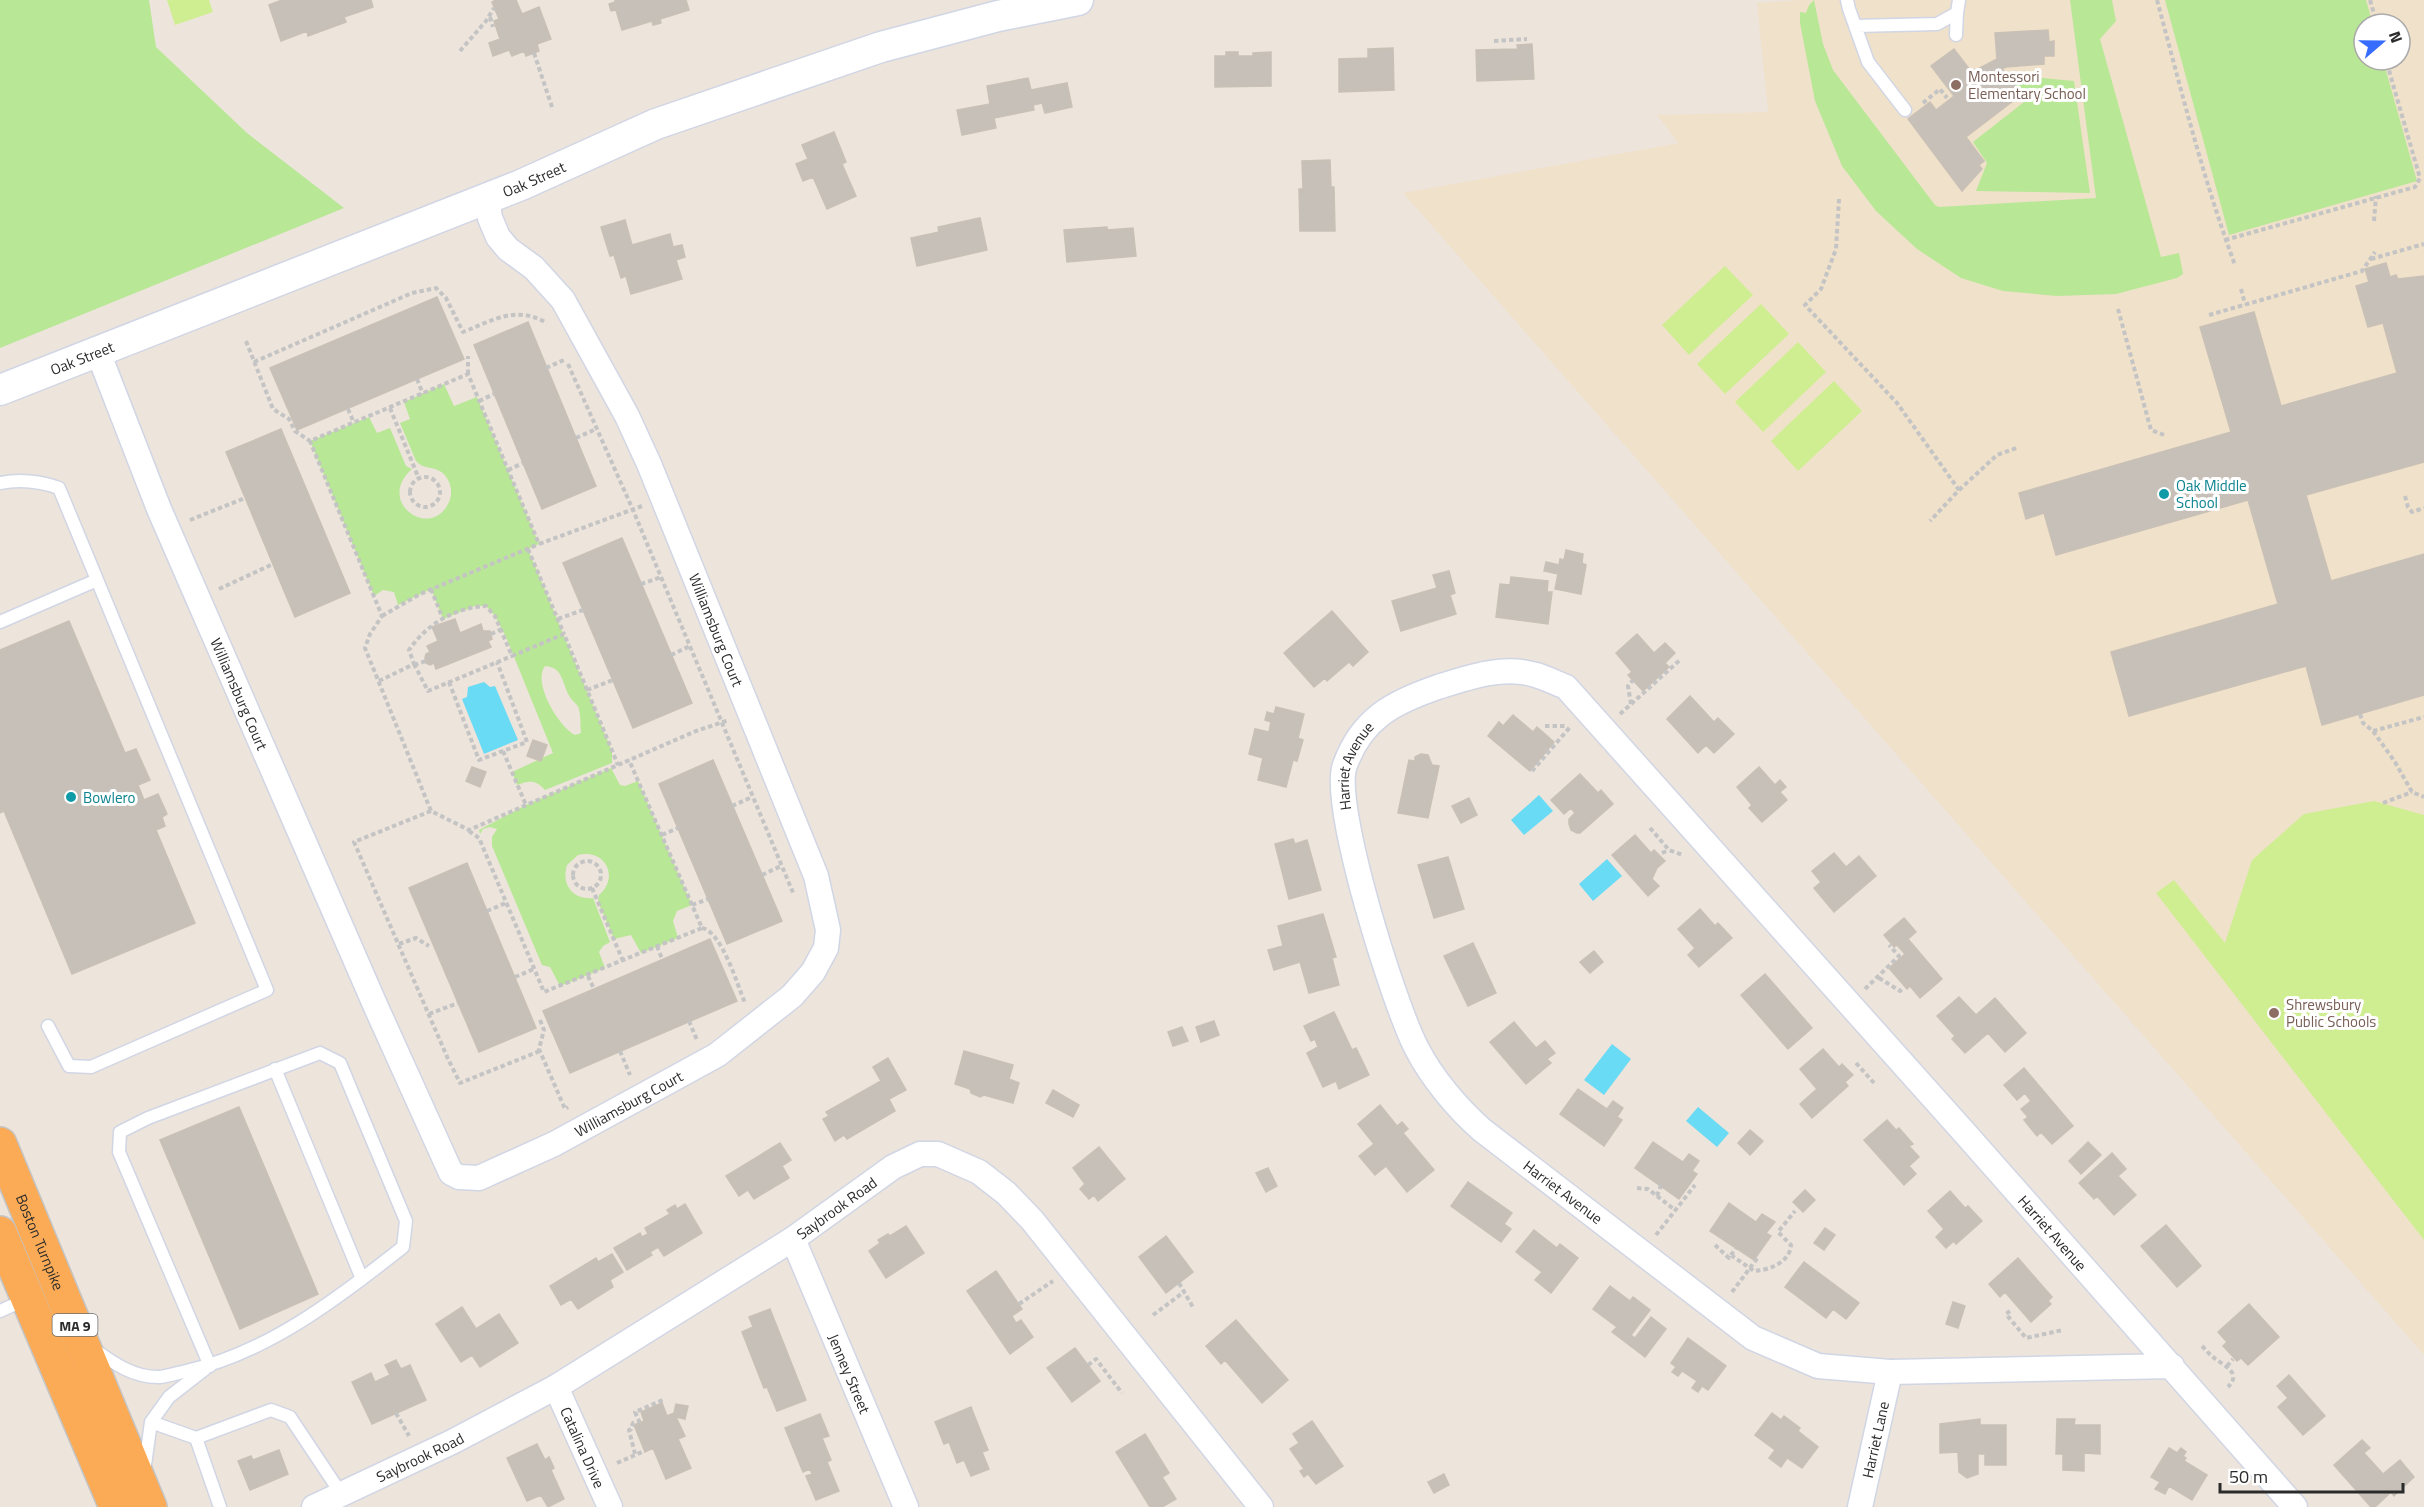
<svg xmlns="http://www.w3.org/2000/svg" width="2424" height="1507" viewBox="0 0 2424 1507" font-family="'Titillium Web',sans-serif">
<rect width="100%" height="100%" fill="#ede4dc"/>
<path fill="#f0e1cb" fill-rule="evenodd" d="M1801 0H2424V1355L1403 193 1678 143 1657 115 1768 112 1757 3ZM2364 24H2400V60H2364Z"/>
<path fill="#b8e796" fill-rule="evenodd" d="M0 0H149L156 47 247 133 344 208 0 348Z
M1814 0 1823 44 1833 70 1935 205 1939 207 2096 198 2070 0H2112L2116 21 2100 39 2161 257 2179 253 2183 274 2177 278 2116 294 2057 296 2003 291 1961 278 1917 249 1876 211 1842 166 1815 101 1800 23V12L1806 13 1809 5Z
M2165 0H2366L2373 24H2364V60H2383L2417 181 2229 235Z
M2010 75 2074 81 2090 193 1976 191 1987 163 1973 142 2024 102Z
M444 384 454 406 477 397 539 544 528 549 612 751V763L545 790C536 780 530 780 517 785L512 772 553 753 506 637 495 616 486 606H475L443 619 431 589 398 605 394 592 383 590 374 596 310 441 369 417 377 433 390 428 406 466 412 469C375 502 430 540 448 504 452 497 452 489 449 482 441 463 425 472 416 461L400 423 410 419 404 402ZM545 666C564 667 562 685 570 697 573 702 577 703 579 709 581 717 580 725 581 733L575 735C559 727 532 683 545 666Z
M611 768 620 785 625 786 638 781 692 905 677 911 673 921 678 938 641 953 631 935 614 939 598 902 599 895C620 877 605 848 578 855L567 865C561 885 573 900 593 898L610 942 603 946 599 952 605 968 560 986 550 967 542 965 492 846V837L497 829 490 827 483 829 480 834 479 830 526 805Z"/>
<path fill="#cfee91" d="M167 0H209L213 12 175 25Z
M1725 266 1753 295 1689 355 1662 325Z
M1761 304 1789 334 1725 394 1697 364Z
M1798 342 1826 372 1763 432 1735 402Z
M1834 381 1862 411 1798 471 1771 441Z
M2374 801 2424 815V1240L2156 893 2174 880 2225 943 2252 860 2304 814Z"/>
<path fill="#6adbf4" d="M484 682 490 687 495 686 518 740 484 754 462 699 467 697 468 687Z
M1539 795 1553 811 1524 835 1511 820Z
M1607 859 1622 876 1593 901 1579 884Z
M1612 1044 1631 1059 1604 1095 1584 1080Z
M1698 1107 1729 1133 1717 1147 1686 1121Z"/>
<path fill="#c6c0b8" stroke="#c9c0b6" stroke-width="1.5" d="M282 0H371L373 7 344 17 346 22 308 36 307 31 281 41 269 5Z
M516 0 522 14 539 7 551 39 537 44 539 51 526 56 524 51 512 56 509 50 493 56 489 43 500 39 494 21 499 19 492 2 496 0Z
M615 0H686L689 10 660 19 661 23 653 25 652 21 622 30 616 10 611 11 609 4 615 2Z
M2048 30 2049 42 2054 41V56H2044V64L2006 67 2002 69 2022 94 1966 137 1984 161 1979 165 1982 169 1962 191 1908 119 1930 102 1936 110 1954 96 1931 66 1954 49 1970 70 1978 69 1997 59 1995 33Z
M1532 44 1534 79 1477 81 1476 50 1518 49 1517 45Z
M1393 48 1394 90 1339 92V59L1368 58V49Z
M1226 52H1238V56H1253V53L1271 52V86L1215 87V56H1226Z
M1028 78 1031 90 1067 83 1072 107 1045 113 1042 103 1033 105 1034 110 994 118 996 128 962 135 957 110 990 104 987 86Z
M834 132 846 162 842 164 856 196 827 209 813 177 803 181 796 164 808 159 802 145Z
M1330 160 1331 187H1334L1335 231H1300L1299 189H1303L1302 161Z
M980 218 987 250 917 266 911 238 939 232 938 227Z
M625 220 632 245 670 234 673 247 682 245 685 257 676 260 682 279 631 294 626 276 621 278 614 255 610 256 601 227Z
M1107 227V230L1133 228 1136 256 1067 262 1064 230Z
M2386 263 2390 277 2396 275 2398 279 2424 276V462L2306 495 2331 581 2424 554V695L2322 725 2306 666 2129 716 2111 652 2278 604 2248 500 2056 555 2044 513 2026 519 2019 493 2231 432 2200 327 2254 312 2281 406 2397 373 2383 323 2368 327 2356 286 2369 282 2365 269Z
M437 297 464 359 297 430 270 368Z
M528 322 596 486 542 509 474 345Z
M281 429 350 593 295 617 226 452Z
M622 538 692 703 633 728 563 563Z
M1566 550 1583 554 1582 563 1586 565 1581 594 1555 589 1558 574 1544 571 1546 562 1559 565 1560 559 1564 560Z
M1449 571 1455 593 1450 595 1456 614 1401 631 1392 601 1437 588 1433 575Z
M1511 577 1548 581 1547 592H1552L1548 624 1496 617 1500 584 1510 585Z
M1332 611 1368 652 1353 666 1349 662 1327 681 1325 678 1314 687 1284 653Z
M455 619 460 633 481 624 483 631H490L492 639 488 641 491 647 436 669 434 663 430 665 426 663 425 658 426 654 430 652 427 646 438 641 432 627Z
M69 621 125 753 136 749 150 780 138 785 144 800 158 794 167 814 162 817 165 826 156 830 195 923 72 974 4 811 0 813V650Z
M1637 634 1654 653 1665 643 1675 653 1665 663 1669 667 1643 691 1628 675 1632 672 1616 653Z
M1690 696 1714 722 1718 718 1734 734 1714 753 1706 745 1698 753 1667 719Z
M1276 707 1304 714 1298 738 1303 740 1297 761 1293 760 1286 787 1258 780 1263 758 1249 754 1255 729 1269 732 1271 722 1265 720 1267 712 1274 714Z
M1513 715 1533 732 1537 727 1554 742 1530 771 1488 736 1499 722 1503 726Z
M533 740 547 745 541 761 527 756Z
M1421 754 1428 755 1432 765 1439 766 1428 818 1398 813 1409 760 1415 761V757Z
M713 760 782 921 727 944 659 784Z
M472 767 486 772 480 787 466 781Z
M1759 767 1775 785 1780 780 1786 787 1780 792 1787 800 1762 822 1749 808 1752 805 1737 787Z
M1580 774 1598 793 1601 790 1613 804 1580 833H1577L1571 830 1569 824V819L1575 813 1571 808 1564 814 1551 800Z
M1469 798 1477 815 1461 823 1452 806Z
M1635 835 1651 853 1654 850 1665 861 1657 868 1652 879 1659 886 1648 896 1612 855Z
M1293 839 1295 844 1307 840 1321 890 1289 899 1275 844Z
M1834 853 1846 867 1859 856 1876 876 1834 912 1814 888 1821 882 1812 871Z
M1448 857 1464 909 1434 918 1418 865Z
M467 863 536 1028 479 1052 409 888Z
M1700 909 1715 926 1718 923 1732 938 1699 967 1688 955 1695 948 1678 929Z
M1323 914 1336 957 1332 958 1339 985 1309 993 1300 962 1274 970 1268 950 1283 946 1278 926Z
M1904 918 1916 932 1908 939 1942 979 1920 998 1910 986 1907 989 1889 968 1905 954 1897 945 1894 947 1884 935Z
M710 939 737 1001 570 1073 543 1011Z
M1473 943 1496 993 1468 1006 1444 956Z
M1594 951 1603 962 1590 973 1580 962Z
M1765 974 1812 1028 1788 1049 1741 995Z
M1959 997 1976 1015 1995 998 2026 1033 2005 1052 1988 1033 1965 1053 1952 1039 1955 1036 1937 1016Z
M1334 1012 1352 1050 1356 1048 1369 1075 1339 1089 1336 1081 1323 1087 1307 1053 1318 1047 1315 1039 1311 1041 1304 1026Z
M1214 1021 1219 1035 1201 1042 1196 1027Z
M1514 1022 1536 1048 1545 1041 1555 1053 1547 1059 1551 1063 1526 1084 1490 1042Z
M1182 1027 1188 1041 1173 1046 1168 1032Z
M1823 1049 1839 1067 1842 1064 1853 1075 1845 1082 1848 1086 1812 1118 1800 1104 1817 1089 1800 1069Z
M964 1051 1013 1065 1009 1079 1019 1083 1013 1103 984 1095 980 1097 971 1093 970 1089 955 1084Z
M888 1058 906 1090 889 1099 895 1111 847 1139 844 1135 835 1141 823 1119 829 1116 826 1112 881 1081 873 1067Z
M2024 1068 2073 1126 2052 1144 2041 1132 2037 1136 2024 1120 2028 1117 2021 1109 2031 1101 2025 1093 2017 1100 2004 1085Z
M1578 1089 1607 1109 1613 1101 1623 1108 1617 1117 1622 1120 1604 1146 1560 1114Z
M1053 1090 1079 1105 1073 1117 1046 1103Z
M1380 1105 1397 1126 1402 1122 1408 1129 1403 1133 1434 1170 1407 1192 1386 1166 1375 1175 1359 1156 1374 1144 1358 1124Z
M239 1107 318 1294 240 1329 160 1140Z
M1887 1120 1896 1130 1899 1128 1913 1144 1909 1146 1919 1157 1909 1166 1916 1174 1904 1185 1864 1140Z
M1750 1130 1763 1141 1750 1155 1738 1143Z
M1653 1142 1683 1162 1689 1154 1699 1161 1692 1171 1697 1174 1679 1199 1635 1168Z
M2088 1142 2101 1155 2081 1174 2069 1161Z
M780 1143 791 1160 782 1166 789 1178 754 1199 748 1190 739 1196 726 1176Z
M1099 1147 1125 1179 1098 1201 1094 1195 1089 1199 1080 1189 1085 1184 1073 1168Z
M2112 1153 2126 1169 2118 1176 2136 1195 2114 1215 2097 1196 2094 1199 2079 1183Z
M1268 1168 1277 1186 1266 1192 1256 1173Z
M1468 1182 1512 1213 1504 1224 1511 1229 1501 1242 1451 1206Z
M1805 1190 1815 1200 1803 1212 1793 1202Z
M1950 1191 1965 1208 1968 1206 1982 1221 1956 1244 1954 1241 1946 1248 1936 1237 1944 1229 1928 1211Z
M1729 1203 1756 1222 1762 1214 1775 1222 1766 1233 1771 1236 1754 1260 1710 1231Z
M685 1204 702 1233 664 1256 658 1247 650 1252 652 1255 627 1270 614 1248 640 1233 642 1237 648 1234 645 1228 670 1214 667 1210 675 1205 677 1209Z
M2166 1225 2201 1266 2177 1287 2141 1246Z
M906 1226 924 1253 886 1278 869 1251 880 1243 878 1240 888 1234 890 1236Z
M1825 1228 1835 1235 1824 1250 1814 1243Z
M1534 1230 1557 1248 1560 1244 1578 1258 1551 1293 1535 1280 1542 1272 1516 1252Z
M1166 1236 1193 1272 1166 1293 1139 1257Z
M612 1254 623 1272 610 1280 613 1287 578 1309 571 1299 561 1305 550 1286 596 1258 598 1262Z
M2018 1258 2052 1297 2048 1301 2051 1304 2031 1322 2005 1292 2000 1297 1989 1284Z
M1804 1262 1859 1303 1846 1319 1833 1309 1826 1318 1785 1287Z
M996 1271 1022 1309 1012 1316 1016 1323 1021 1320 1033 1337 1010 1354 967 1291Z
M1610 1286 1630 1301 1633 1297 1650 1310 1631 1335 1635 1338 1651 1317 1666 1329 1645 1357 1612 1332 1617 1327 1593 1309Z
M1953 1302 1965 1306 1958 1328 1946 1324Z
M2249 1304 2279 1337 2248 1365 2241 1358 2237 1361 2223 1346 2227 1342 2218 1332Z
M462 1307 476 1329 499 1314 518 1343 480 1367 472 1355 461 1362 436 1324Z
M770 1309 806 1400 777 1411 767 1387 764 1388 742 1332 753 1327 749 1317Z
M1236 1320 1288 1380 1262 1403 1225 1360 1221 1364 1206 1346Z
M1688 1338 1726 1366 1708 1390 1702 1386 1698 1392 1692 1388 1697 1381 1682 1371 1678 1376 1672 1372 1676 1367 1671 1363Z
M1075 1348 1100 1381 1072 1402 1047 1368Z
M396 1360 401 1369 410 1365 426 1400 372 1424 352 1382 371 1373 375 1382 390 1375 385 1365Z
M2289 1375 2325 1416 2303 1435 2278 1407 2288 1398 2277 1386Z
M662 1403 667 1416 674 1413 676 1404 688 1406 685 1419 676 1417 685 1436 678 1439 691 1468 666 1479 653 1448 645 1452 634 1425 644 1421 641 1412Z
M971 1407 988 1450 982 1452 989 1469 971 1476 964 1460 957 1463 949 1442 944 1444 935 1422Z
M1772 1413 1781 1420 1784 1416 1800 1428 1798 1431 1818 1447 1802 1468 1787 1458 1781 1467 1769 1458 1775 1450 1755 1435Z
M820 1414 829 1436 822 1438 831 1460 827 1462 839 1491 816 1500 806 1476 812 1474 810 1469 803 1472 785 1428Z
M1980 1419V1425H2006V1465H1985V1454H1978V1474L1967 1478 1959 1472 1958 1452 1940 1453V1424Z
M2057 1419H2075L2074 1425H2100V1454L2084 1453V1471L2063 1470V1454H2056Z
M1312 1421 1343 1466 1316 1484 1308 1474 1304 1477 1300 1471 1304 1469 1290 1449 1299 1443 1293 1434Z
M1145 1434 1169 1473 1162 1477 1176 1499 1162 1507H1150L1116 1452Z
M2362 1440 2370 1448 2364 1453 2383 1474 2400 1460 2414 1477 2394 1496 2391 1492 2375 1507H2371L2334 1465Z
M537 1444 545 1460 549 1457 554 1468 551 1470 564 1499 548 1507 541 1495 527 1501 507 1458Z
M2169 1448 2177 1453 2181 1448 2186 1452 2183 1456 2186 1458 2184 1461 2207 1475 2192 1500 2169 1486 2165 1494 2155 1489 2160 1482 2151 1477Z
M279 1450 288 1474 250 1490 238 1461 251 1456 253 1460Z
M1444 1474 1449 1485 1434 1493 1428 1482Z"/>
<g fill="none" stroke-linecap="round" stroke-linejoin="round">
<g stroke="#d1d6e4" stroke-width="15">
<path id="service" d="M1847 0 1849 9 1868 62 1905 110
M1855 26 1937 24 1957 13 1959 0
M1956 35 1957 13
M0 483C21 479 39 481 59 488L267 990 91 1067 69 1066 48 1026
M0 622 97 580
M275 1069 362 1279
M0 1311 27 1299
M94 1349C113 1363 134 1378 160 1377 168 1376 178 1373 186 1371 268 1353 338 1298 403 1247L406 1221 340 1063 320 1053 148 1118 120 1132 119 1152 210 1366
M151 1422 196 1438 271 1410 290 1417 342 1495
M196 1438 220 1507
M144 1472 151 1422 169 1397 205 1369"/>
</g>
<g stroke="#d1d6e4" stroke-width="27">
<g id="minor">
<path id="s1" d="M98 352 159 509 376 1007 451 1173 459 1177 479 1178 554 1144 717 1055 792 996 813 972 826 948 828 930 816 876 649 464 627 416 563 300 534 268 508 249 498 237 490 218 487 198"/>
<path id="s2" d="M793 1239 906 1507"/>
<path id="s3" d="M2172 1366 1890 1372 1818 1366 1753 1338 1482 1130C1457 1108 1432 1078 1417 1049 1395 1008 1330 803 1345 765 1362 718 1394 702 1438 687 1469 677 1504 665 1536 675 1546 678 1556 683 1566 687L1963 1131 2295 1507"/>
<path id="s4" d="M556 1387 610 1507"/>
<path id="s5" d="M314 1507 452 1442 556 1387 793 1239 893 1167 920 1154H938L979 1172 1006 1193 1032 1220 1261 1507"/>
<path id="s6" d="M1860 1507 1890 1372"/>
</g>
</g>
<g stroke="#d1d6e4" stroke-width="33">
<g id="tertiary">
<path id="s7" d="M0 390 521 185 656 124 881 47 998 16 1078 0"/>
</g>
</g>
<g stroke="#c4c4c4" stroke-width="36">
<g id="trunk">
<path id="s8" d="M0 1144 150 1507"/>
<path d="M0 1233 116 1507"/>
</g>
</g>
<path stroke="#c4c4c4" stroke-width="4" stroke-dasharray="4.5 3" stroke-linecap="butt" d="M2157 0C2181 89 2203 179 2235 265
M2370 0 2377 24
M490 17 493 27
M1494 41 1527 39
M460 51 486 21 494 8
M534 53 553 110
M1923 103 1940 89 1947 98
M1839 199 1836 249 1821 289 1805 305 1897 403 1959 490 1930 521
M2374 221 2376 196
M2225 240 2415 187 2420 178 2386 60
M2371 259 2424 244
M2241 289 2245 304
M2118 309 2151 430 2164 435
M2209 315 2362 271 2375 252
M246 341 273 409 289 419 295 431 310 441
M254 362 412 293 436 288 446 298 463 332C494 320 515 305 547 323
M568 364 633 510 794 895
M546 368 566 359
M468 374V356
M417 379 423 394
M479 401 494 394
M390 408 419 479
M348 409 354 423
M576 438 596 429
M508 470 523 463
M410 492a15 15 0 1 1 30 0a15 15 0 1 1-30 0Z
M1959 490 1997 455 2019 447
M2405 496 2408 507 2412 512 2424 508
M642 506 539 544 468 374 310 441 382 616 370 634 365 648 431 811 469 830 696 731 729 720
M190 520 245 498
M528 549 564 634
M641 584 661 577
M219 589 273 564
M431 589 443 619
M382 616 420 594 539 544
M558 619 583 610
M491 634 502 629
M671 655 690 646
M414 664 428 691 512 656
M414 665 426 661
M379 681 414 664 409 650C426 625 455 607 486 606L495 616 512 656 564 634 618 765
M449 682 479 760 527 742 497 662
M587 690 613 680
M1631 704 1628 686 1633 680
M1620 714 1680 660
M2360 714 2363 723 2373 731 2395 762 2412 792 2424 797
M1545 726H1567
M2373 731 2424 717
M503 751 526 805
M1532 771 1571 726
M2383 803 2412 792
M732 806 752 797
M431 811 354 842 448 1059 460 1083 540 1051
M1650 828 1669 850 1683 855
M469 831 479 838 544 992 702 928 629 760
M662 835 678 828
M1662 853 1669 850
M573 875a14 14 0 1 1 28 0a14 14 0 1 1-28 0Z
M762 875 781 866
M592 888 623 961
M692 905 708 899
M487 911 506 903
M702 928C722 932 737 984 745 1003
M399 944 416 938 429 946
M657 946 662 959
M588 976 594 989
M515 977 534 969
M1879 978 1900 991 1903 988
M1865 989 1899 956 1889 945
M429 1014 458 1003
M540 1020 544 1030 539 1049 565 1109 568 1107
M689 1021 697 1040
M620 1051 630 1075
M1856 1063 1874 1083
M1637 1188 1648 1189 1675 1210
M1657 1196 1661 1185
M1656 1235 1695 1185
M1715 1245 1729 1258 1736 1248
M1731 1255 1754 1271C1770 1270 1790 1262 1791 1245L1778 1232 1795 1211
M1179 1283 1194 1309
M1732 1292 1759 1256
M1019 1304 1053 1281
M2010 1311 2006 1314 2026 1338 2063 1330
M1153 1315 1184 1292
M2202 1346C2206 1350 2209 1354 2213 1357 2222 1365 2243 1372 2228 1387
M1088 1365 1096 1359 1122 1393
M2227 1366 2233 1359
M396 1413 409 1436
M635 1454 629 1430 631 1429 633 1423 639 1421 635 1412 665 1399
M617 1463 642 1452"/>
<use href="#service" stroke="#fff" stroke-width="12"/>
<use href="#minor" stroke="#fff" stroke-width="24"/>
<use href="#tertiary" stroke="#fff" stroke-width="30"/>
<use href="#trunk" stroke="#fbab56" stroke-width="33"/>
</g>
<g fill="#8d6e63" stroke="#fff" stroke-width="2">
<circle cx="1956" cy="85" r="6"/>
<circle cx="2274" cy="1013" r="6"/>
</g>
<g fill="#0f9aa8" stroke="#fff" stroke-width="2">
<circle cx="2164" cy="494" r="6"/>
<circle cx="71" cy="797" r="6"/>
</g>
<g text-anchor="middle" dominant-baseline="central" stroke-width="6" stroke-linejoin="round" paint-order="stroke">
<rect fill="#fff" stroke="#6b6b6b" stroke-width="1.5" x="52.5" y="1314" width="45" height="22" rx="4.5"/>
<g font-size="14" font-weight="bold" fill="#2b2b2b">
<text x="75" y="1325">MA 9</text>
</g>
<g font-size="15" fill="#785e54" stroke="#fff" text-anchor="start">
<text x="1968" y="76">Montessori<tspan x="1968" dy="17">Elementary School</tspan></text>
<text x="2286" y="1004">Shrewsbury<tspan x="2286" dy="17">Public Schools</tspan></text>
</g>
<g font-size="15" fill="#2b2b2b" stroke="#fff">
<text stroke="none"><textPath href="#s7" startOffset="574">Oak Street</textPath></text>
<text stroke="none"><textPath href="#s7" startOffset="88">Oak Street</textPath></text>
<text transform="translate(716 630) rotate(68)">Williamsburg Court</text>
<text stroke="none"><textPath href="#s1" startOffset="370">Williamsburg Court</textPath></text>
<text stroke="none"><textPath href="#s3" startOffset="1168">Harriet Avenue</textPath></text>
<text stroke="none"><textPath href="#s1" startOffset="1090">Williamsburg Court</textPath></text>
<text transform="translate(1563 1192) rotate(37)">Harriet Avenue</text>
<text stroke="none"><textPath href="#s5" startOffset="603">Saybrook Road</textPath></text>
<text stroke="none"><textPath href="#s3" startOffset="2157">Harriet Avenue</textPath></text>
<text stroke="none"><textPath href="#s8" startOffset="106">Boston Turnpike</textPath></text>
<text stroke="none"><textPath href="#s2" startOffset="146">Jenney Street</textPath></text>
<text stroke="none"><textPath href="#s6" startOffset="69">Harriet Lane</textPath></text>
<text stroke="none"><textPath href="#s4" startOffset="66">Catalina Drive</textPath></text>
<text stroke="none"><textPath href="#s5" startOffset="117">Saybrook Road</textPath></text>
</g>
<g font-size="15" fill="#0d838f" stroke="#fff" text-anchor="start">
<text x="2176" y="485">Oak Middle<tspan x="2176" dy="17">School</tspan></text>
<text x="83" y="797">Bowlero</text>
</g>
</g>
<g transform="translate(2382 42) rotate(70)"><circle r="28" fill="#ffffff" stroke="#aaaaaa" stroke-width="1.5"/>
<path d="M0-4.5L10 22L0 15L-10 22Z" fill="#376dff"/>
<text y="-9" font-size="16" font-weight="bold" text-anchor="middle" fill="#2b2b2b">N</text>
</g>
<path d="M2220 1483v9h183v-9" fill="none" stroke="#2b2b2b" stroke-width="3"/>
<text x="2229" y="1483" font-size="18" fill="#2b2b2b" stroke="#ffffff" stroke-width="4.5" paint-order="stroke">50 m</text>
</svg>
